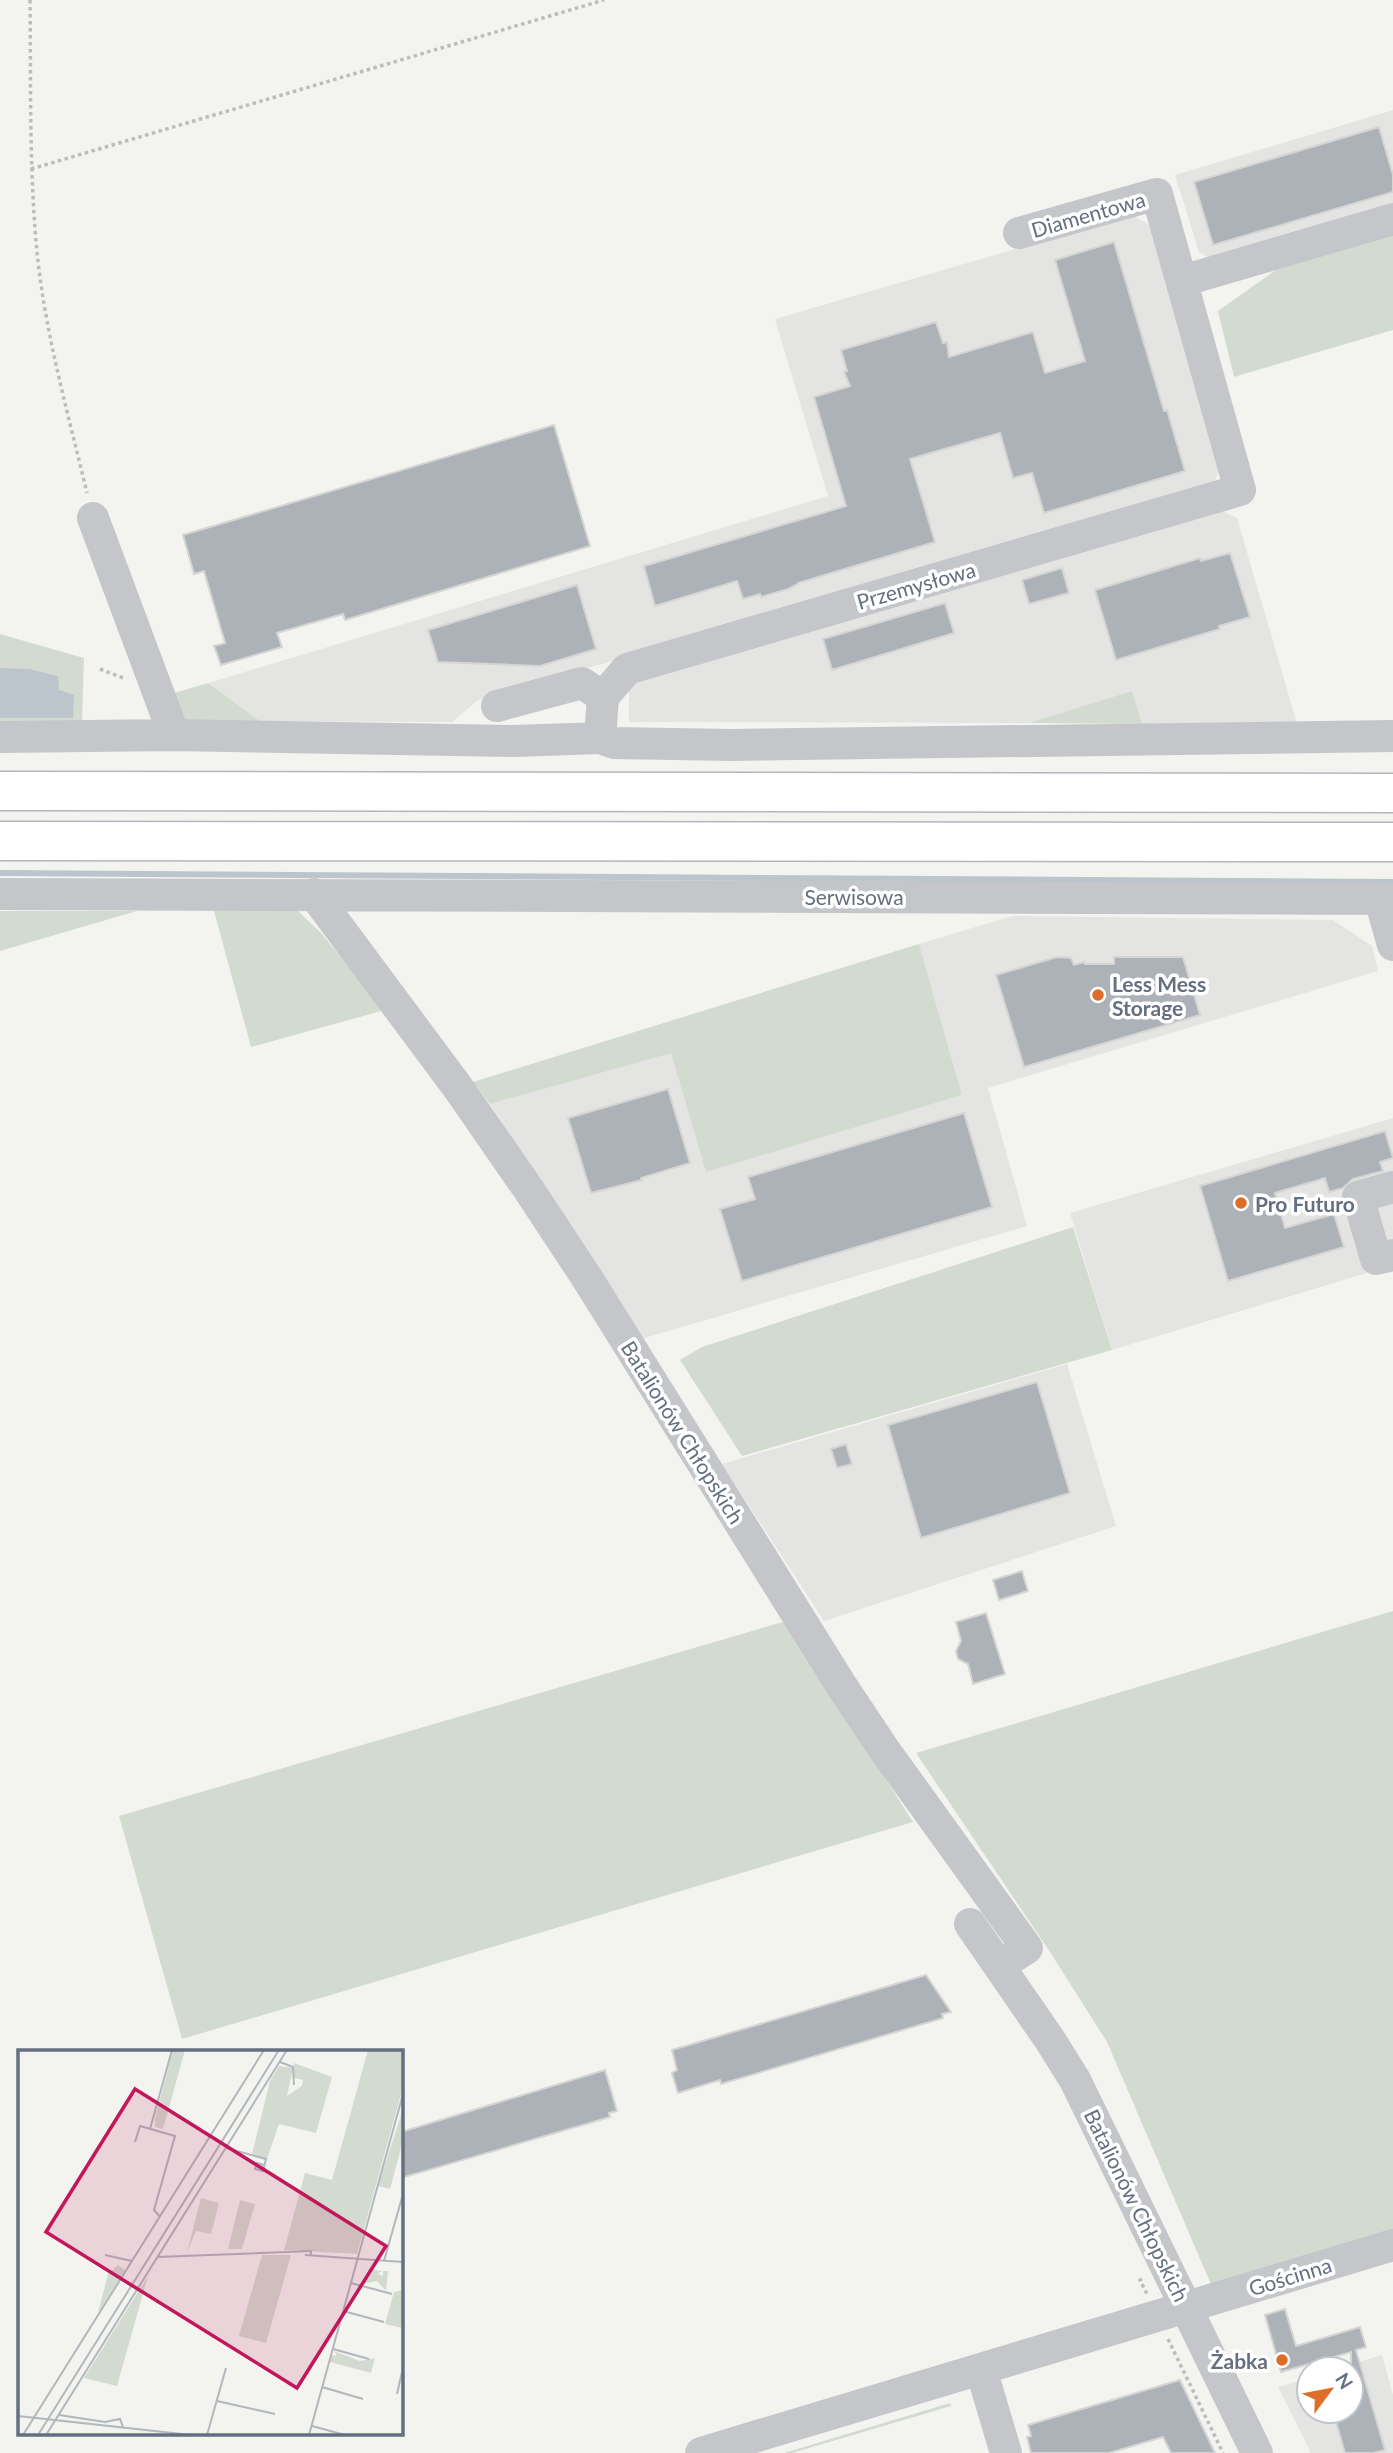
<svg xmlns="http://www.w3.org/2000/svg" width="1393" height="2453" viewBox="0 0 1393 2453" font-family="Lato,sans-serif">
<rect width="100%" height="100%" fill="#f3f4f0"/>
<path fill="#e4e4e3" d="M1393 110V210L1217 262 1199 252 1175 175Z
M1132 215 1151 226 1222 464 1212 487 478 700 452 722 260 721 208 683 828 496 775 319Z
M1218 509 1237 518 1298 727 1142 724 1132 692 1029 723 629 722V683Z
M1012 916 1333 920 1372 946 1378 971 988 1088 1027 1226 641 1339 490 1104 671 1052 706 1171 962 1095 919 944Z
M1393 1118V1265L1112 1350 1070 1213Z
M1067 1364 1116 1526 824 1621 722 1464Z
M1382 2355 1393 2395V2453H1311L1278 2387 1309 2378V2411H1351V2369H1337Z"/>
<path fill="#d3dbd1" d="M1393 230V330L1234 377 1218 311 1280 267Z
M0 634 84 658 82 723 0 725Z
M208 683 260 721H186L168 695Z
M1132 691 1142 724 1029 723Z
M297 910 321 933 385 1010 251 1047 214 911Z
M0 911H137L0 951Z
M919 944 962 1095 706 1172 671 1053 490 1104 473 1082Z
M1073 1227 1112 1350 742 1456 680 1360 702 1347Z
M1393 1611V2235L1213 2289 1107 2042 1050 1952 916 1753Z
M786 1621 913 1822 182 2039 119 1816Z
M950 2403 951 2406 792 2453H784Z"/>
<path fill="#bcc5cb" d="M0 668 29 669 58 676 59 690 74 695 73 718H0Z"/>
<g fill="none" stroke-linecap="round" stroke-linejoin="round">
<path stroke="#bcc5cb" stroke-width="6" d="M0 873 1393 882"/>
</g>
<path fill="#adb1b8" stroke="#d5d5d3" stroke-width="2" d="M1379 127 1393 175V192L1213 245 1194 182Z
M1114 242 1164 411 1167 410 1185 471 1044 513 1032 473 1013 478 1000 433 910 459 935 542 798 583V584L788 589 761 597 760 594 743 599 737 581 655 606 644 566 846 506 814 397 850 386 844 372 847 371 841 350 936 322 943 343 947 342 949 357 1033 332 1045 373 1085 361 1055 260Z
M554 425 590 546 345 620 343 614 277 633 282 647 221 665 214 646 225 643 204 571 194 574 183 535Z
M1230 553 1250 617 1219 626 1220 629 1116 660 1095 590 1200 558 1201 561Z
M1062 568 1069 593 1029 604 1022 580Z
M577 585 596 649 540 666 438 662 428 630Z
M945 603 954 633 832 670 823 639Z
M1057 957 1071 958 1074 965 1084 962 1085 964H1114V957H1183L1200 1015 1024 1067 996 975Z
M668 1089 690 1163 641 1178 642 1180 591 1193 568 1118Z
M964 1113 992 1207 742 1281 720 1209 755 1199 748 1177Z
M1385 1131 1393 1158 1380 1162 1383 1171 1353 1179 1343 1188 1329 1192 1325 1178 1275 1193 1285 1228 1334 1214 1344 1247 1228 1281 1200 1186Z
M1037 1382 1070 1493 921 1538 888 1425Z
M846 1444 852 1464 837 1468 831 1449Z
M1022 1571 1028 1591 999 1600 993 1580Z
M986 1613 1005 1674 973 1684 968 1664 958 1659 956 1651 961 1641 956 1622Z
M926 1975 951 2012 942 2014 943 2018 721 2084 720 2080 678 2093 672 2073 677 2070 672 2050Z
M605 2070 617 2111 609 2113 610 2117 401 2178V2132Z
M1285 2309 1296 2346 1360 2327 1366 2347 1356 2350 1385 2450 1373 2453H1345L1333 2411H1351V2352L1281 2372 1265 2315Z
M1180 2380 1215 2453H1171L1163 2437 1109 2453H1031L1027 2437 1031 2436 1028 2425Z"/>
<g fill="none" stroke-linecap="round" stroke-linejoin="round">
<g stroke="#b4b6ba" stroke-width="41">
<path id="highway" d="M0 791 1393 793
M0 841 1393 842"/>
</g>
<path stroke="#bbbcbf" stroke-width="3.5" stroke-dasharray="3.5 3.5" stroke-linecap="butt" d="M30 0C31 84 29 168 37 252 45 333 68 413 87 493
M31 169 604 0
M100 669 126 679
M1142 2279 1140 2280 1147 2294
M1168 2339 1223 2453"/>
<path stroke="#c4c6ca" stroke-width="32" d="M1182 281 1393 219
M93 518 174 735
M497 706 582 683 603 697
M0 737 174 735 514 741 600 738 614 743 733 745 1393 736
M600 738 603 697 627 669 1240 490 1157 194 1019 233
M0 894 1393 899
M314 894 459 1089 529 1190 587 1278 843 1688 883 1748 1027 1948 999 1966
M1380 899 1393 945
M1393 1187 1358 1197 1376 1259 1393 1255
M970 1924 1050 2040 1075 2080 1257 2453
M981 2369 1006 2453
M701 2453 1393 2245"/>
<use href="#highway" stroke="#fff" stroke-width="38"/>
</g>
<g fill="#dd6d27" stroke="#fff" stroke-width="2.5">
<circle cx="1098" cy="995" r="7"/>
<circle cx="1241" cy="1203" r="7"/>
<circle cx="1282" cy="2360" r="7"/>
</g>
<g text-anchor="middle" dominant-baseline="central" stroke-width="7" stroke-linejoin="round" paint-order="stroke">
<g font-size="21" fill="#646f80" stroke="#fff">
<text transform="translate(1088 214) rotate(-16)">Diamentowa</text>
<text transform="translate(916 585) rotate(-16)">Przemysłowa</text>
<text x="854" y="896">Serwisowa</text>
<text transform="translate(683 1432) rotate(58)">Batalionów Chłopskich</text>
<text transform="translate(1137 2205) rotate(64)">Batalionów Chłopskich</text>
<text transform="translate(1290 2276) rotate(-17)">Gościnna</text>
</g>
<g font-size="21" font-weight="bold" fill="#646f80" stroke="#fff" text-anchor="start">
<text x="1112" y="983">Less Mess<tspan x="1112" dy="24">Storage</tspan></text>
<text x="1255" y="1203">Pro Futuro</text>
<text x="1268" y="2360" text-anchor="end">Żabka</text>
</g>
</g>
<g transform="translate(18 2050)">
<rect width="385" height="385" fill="#f3f4f0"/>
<path d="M155 0H167L145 79 137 77V68ZM350 0H385V37L339 204 266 200 287 123 314 130ZM276 13 314 27 298 83 261 74 249 109 234 104 252 31 261 16 275 18 269 46 284 36 285 30 276 28ZM385 59V91L372 139 360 136ZM183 148 201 153 193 184 178 181 169 202ZM222 150 237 154 224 199H210ZM244 205H273L248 293 221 286ZM100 215 107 220 80 263 90 224ZM351 219 364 221 360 224 365 226V221H370L368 241 359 231 345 234ZM130 226 99 336 66 328ZM385 240V278L367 274 376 242ZM316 301 342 311 357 308 353 323 312 312 314 305 319 306Z" fill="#d3dbd1"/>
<path fill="none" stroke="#b1b7bc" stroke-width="2" d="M262 12 275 17 276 35M132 79 154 0M117 92 122 76 157 86 136 160 142 167M208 98 248 109 245 121 237 119 239 113 246 115M87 205 114 211M287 205 385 212M139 207 293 201V205M366 211 385 144M333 233 374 244M325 261 366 272M315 299 351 309M304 337 345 349M379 344 384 322M199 351 257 364M41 365 87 372 102 369 105 377M0 366 173 385M294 376 327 385M5 385 246 0M20 385 261 0M28 385 269 0M189 385 208 318M291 385 385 44"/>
<path fill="#c2185b" fill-opacity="0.15" stroke="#c2185b" stroke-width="3.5" d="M117 39 368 196 279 338 28 182Z"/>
<rect width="385" height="385" fill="none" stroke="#646f80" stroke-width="3.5"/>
</g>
<g transform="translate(1330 2390) rotate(58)"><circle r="33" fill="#ffffff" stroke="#c1c5cc" stroke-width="2"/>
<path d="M0-5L12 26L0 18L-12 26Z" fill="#dd6d27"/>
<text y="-10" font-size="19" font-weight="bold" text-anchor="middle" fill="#646f80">N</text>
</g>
</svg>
